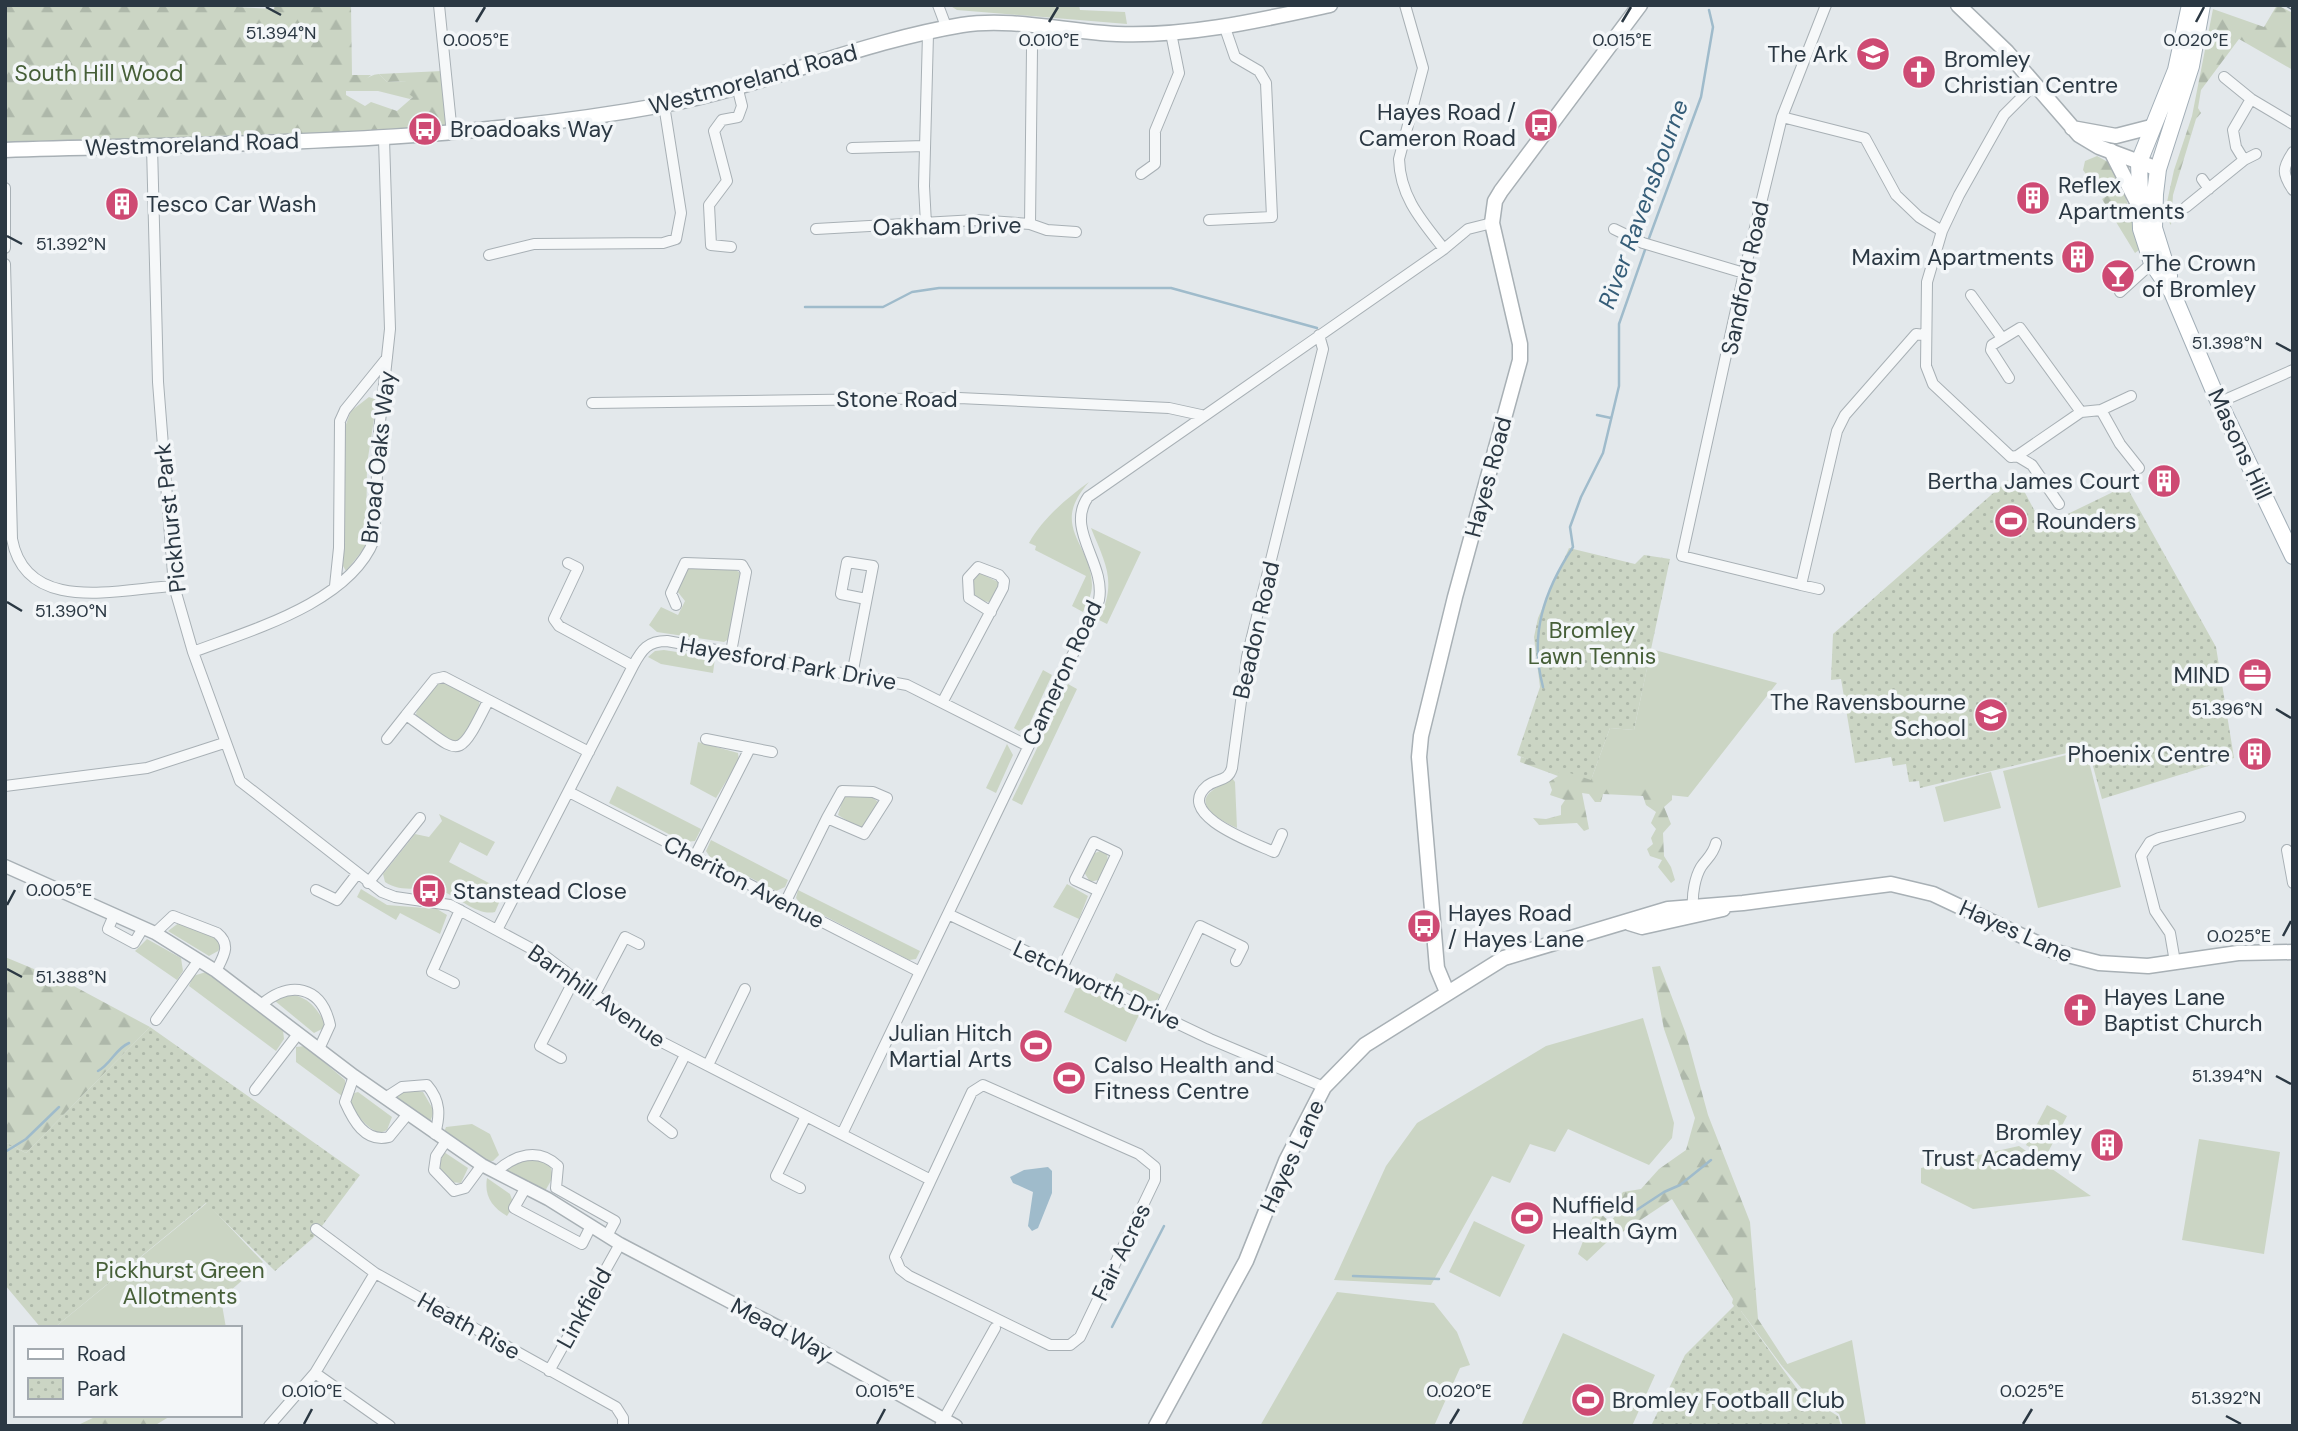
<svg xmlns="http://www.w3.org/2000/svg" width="2298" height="1431" viewBox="0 0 2298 1431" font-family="'DM Sans',sans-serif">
<defs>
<pattern id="forest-firs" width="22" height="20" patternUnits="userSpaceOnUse" patternTransform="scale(1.75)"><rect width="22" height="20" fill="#cbd5c4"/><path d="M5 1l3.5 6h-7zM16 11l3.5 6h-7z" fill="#aeb8aa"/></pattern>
<pattern id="park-dots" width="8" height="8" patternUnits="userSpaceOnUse" patternTransform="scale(1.75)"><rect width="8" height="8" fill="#cbd5c4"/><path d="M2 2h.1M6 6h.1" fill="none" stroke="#aeb8aa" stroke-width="1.8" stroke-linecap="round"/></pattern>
</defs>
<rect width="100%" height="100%" fill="#e3e8eb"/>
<path fill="#cbd5c4" d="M949 5H1079L1080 10 1125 12 1127 24 957 10Z
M379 74 387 82 407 81 413 97 410 99 378 91H345C358 86 366 75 379 74Z
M369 397 377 400 367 464 366 546 346 571 343 566 345 427 351 411Z
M1089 482C1049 527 1091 542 1092 585 1092 595 1087 603 1083 612L1072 606 1086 576 1035 550 1036 546 1029 543C1042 519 1067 498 1089 482Z
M1091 528 1141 552 1107 624 1099 620C1117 581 1106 565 1091 528Z
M694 566 736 570 740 573 729 639 724 642 657 632 649 625 661 607 678 615 685 601 677 591 685 571Z
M978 572 998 582 999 588 989 602 976 600C970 590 971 581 978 572Z
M1651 649 1777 683 1688 797 1612 789 1591 780 1610 728 1634 730Z
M664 650 715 658 713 673 661 664 648 657 655 651Z
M1043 670 1052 675 1029 725 1019 731 1014 728Z
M442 682 479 701 480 706 465 739 453 743 416 715C417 704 431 686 442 682Z
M1068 684 1077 689 1022 805 1012 800Z
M698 742 738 753 739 760 716 798 690 784Z
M1007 744 1013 755 996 793 986 788Z
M2086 750 2121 887 2038 908 2003 771Z
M1991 772 2001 808 1944 822 1935 787Z
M1232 778 1235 782 1237 828C1226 823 1190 806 1213 790 1219 785 1226 784 1232 778Z
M617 786 701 829 695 841 684 842 609 803Z
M844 795 871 796 878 802 864 828H859L838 815Z
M439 814 495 842 487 856 460 842 449 862 504 891 495 912C478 916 459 898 444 892 425 885 402 894 385 882L383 874 415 834 429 837 442 821Z
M711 840 788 880 785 887 776 891 710 857 706 851Z
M1102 850 1107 853 1108 862 1098 880 1090 882 1084 872 1093 854Z
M1067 884 1088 896 1079 919 1053 907Z
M361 889 387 905 437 909 447 915 440 934 400 913 396 920 357 897Z
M798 890 920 951 916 959 909 960 800 903 796 898Z
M180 922 218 938 222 944 218 951 209 956 168 931Z
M147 939 181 958 183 971 177 980 135 951Z
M206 972 283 1030 284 1039 276 1051 189 986 193 976Z
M1116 973 1161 995 1157 1000 1149 1001 1112 982Z
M1077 985 1139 1015 1126 1042 1064 1012Z
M283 994C305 994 315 1005 325 1023L324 1028 314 1033 275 1001Z
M1643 1018 1674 1123 1672 1138 1649 1165 1568 1129 1555 1152 1530 1144 1510 1183 1492 1176 1431 1285 1334 1280 1386 1166 1417 1123 1546 1046Z
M305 1046 345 1080 346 1099 296 1062V1047Z
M412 1090 423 1092 434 1111 429 1125 396 1099 401 1092Z
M358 1092 392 1117 387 1130 380 1133C365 1128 357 1114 348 1101L351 1094Z
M2047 1105 2067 1116 2046 1156 2026 1145Z
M472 1124 490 1134 499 1155 493 1161H487L444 1132 446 1127Z
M2199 1139 2280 1152 2264 1254 2182 1240Z
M2019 1146 2091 1196 1973 1209 1921 1183V1168Z
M444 1152 468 1168 461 1183 450 1182 437 1167Z
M516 1160H539L550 1165 553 1177 544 1193 506 1172Z
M487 1178 510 1194 516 1211 512 1208 507 1216C492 1207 484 1196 487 1178Z
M207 1203 263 1262 221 1299 226 1328H54Z
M1474 1221 1525 1245 1500 1297 1449 1272Z
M1337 1292 1434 1303 1457 1332 1470 1365 1460 1368 1434 1426H1260Z
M1563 1333 1655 1375 1632 1426H1521Z
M1852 1340 1866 1426H1843L1839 1414 1804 1391 1782 1366Z"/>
<path fill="url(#forest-firs)" d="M5 5H199L274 9V5H351L352 75H371L357 87 346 91V95L365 106 371 102 397 111 413 97 406 92V81L387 82 379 74 442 71 447 130 5 143Z
M2277 5 2293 13V70L2239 39 2201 90 2198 108 2201 113 2196 119 2173 195 2171 225 2164 216 2174 170 2192 116 2213 9 2264 27Z
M2097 156 2108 162 2119 182 2107 189 2094 185 2083 170 2085 161Z
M2123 186 2139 250 2135 253 2102 199Z
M1521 757 1614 784C1629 796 1642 787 1659 784L1672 793V800L1664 807 1671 824 1663 833 1664 856 1671 867 1675 880 1671 883 1658 867 1662 860 1650 856 1647 849 1653 844 1651 838 1656 829 1651 823 1656 812 1646 805 1643 796 1603 794 1601 802H1595L1589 794 1582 793 1589 829 1584 831 1577 823 1539 825 1533 818 1546 819 1561 815V806L1565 800 1550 795 1552 790 1549 782 1558 776 1520 762Z
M5 957 70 984 150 1027 26 1153 5 1142Z
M1660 966 1686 1034 1708 1115 1750 1222 1758 1319 1788 1365 1782 1366 1741 1311 1738 1312 1732 1303 1733 1299 1672 1199 1606 1243 1587 1261 1578 1254 1593 1216 1602 1215 1610 1222 1616 1215 1617 1200 1623 1192 1641 1189 1659 1169 1686 1150 1695 1118 1664 1029 1652 967Z
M99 1415H172L154 1426H76Z"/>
<path fill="url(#park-dots)" d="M2015 474 2040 521 2047 524 2111 493 2124 482 2216 647 2234 758 2102 799 2088 748 1920 788 1919 781 1909 782 1906 764 1893 766 1891 757 1855 763 1841 679 1831 680 1833 634Z
M1569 548 1635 564 1644 555 1670 559 1634 730 1610 728 1591 780 1564 771 1563 774 1517 755 1540 687 1534 637 1538 618Z
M150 1027 360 1175 313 1238 275 1271 206 1203 54 1328H41L5 1285V1142L26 1153Z
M1736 1304 1800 1393 1838 1416 1841 1426H1651L1685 1355Z"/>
<path fill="#9fbbcb" d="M1048 1167 1052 1171V1193L1038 1228 1032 1231 1028 1226 1033 1192 1013 1183 1010 1177 1024 1170Z"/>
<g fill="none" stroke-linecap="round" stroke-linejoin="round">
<path stroke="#9fbbcb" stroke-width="2.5" d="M1648 241 1701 97 1713 27 1709 10
M805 307H883L912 292 939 288H1171L1317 328
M1597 415 1611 418
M1543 687C1529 635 1544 591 1573 547L1570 527 1581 497 1603 453 1619 386V324L1646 247
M98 1071C111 1064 115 1049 129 1043
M5 1152 26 1139 59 1107
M1629 1215 1664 1192 1680 1185 1711 1160
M1353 1276 1439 1279
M1112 1327 1164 1226"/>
<g stroke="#a8b0b5" stroke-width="12">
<path id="minor" d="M439 5 452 134
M938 5 947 29
M1405 5 1423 68 1399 159C1400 197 1422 221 1444 249
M1826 5 1782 117 1744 273 1682 556 1801 585 1837 431 1845 415 1916 334 1925 335
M2224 77 2251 99 2293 124
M2035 84 2004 115 1959 195 1942 231 1927 282 1926 366 1933 384 2011 457 2017 456 2081 412 2101 410 2131 396
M1782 117 1865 138 1896 195 1919 217 1942 231
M152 146 158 382 174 586 193 652 240 781 382 892 395 897 450 905 545 956 648 1035 929 1179
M852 148 925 146
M2293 152C2282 168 2282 174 2293 190
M2244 160 2256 154
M1141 174 1155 164V131L1179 73 1171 33
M2202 179 2209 189
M5 188V248
M2186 207 2244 160 2236 147 2233 130 2251 99
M1209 220 1272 217 1266 83 1259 71 1235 57 1224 25
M926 224 924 186 928 34
M1030 224 1032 49
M816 229 976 220 1030 224 1047 230 1076 232
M1614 229 1643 243 1744 273
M731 247 711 245 709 205 727 181 714 131 722 120 738 117 742 106 737 86
M489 255 534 244 663 243 676 239 681 213 664 105
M5 264 12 539C26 615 118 589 174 586
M2120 292 2152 263
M1971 295 2002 338
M2009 378 1991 350 1992 345 2020 328 2081 412
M2220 402 2293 370
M592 403 959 398 1169 408 1201 415
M2101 410 2120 444 2139 468
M2017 456 2032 465 2059 504
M568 563 578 568 554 619 559 626 633 666
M1801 585 1819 589
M335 586 339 548 340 421 345 410 387 358
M676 605 671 593 685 563 742 565 746 572 731 652
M193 652C251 630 349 603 374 540L379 431 390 329 384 139
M852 675 873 566 847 562 841 594 866 599
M488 701C456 765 461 753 406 715L435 679 444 677 589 752
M943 701 1003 588 1004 581 999 575 978 567 968 578 969 598 991 612
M387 739 406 715
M706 739 772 752
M5 786 147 768 224 743
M569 792 920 972
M1282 834 1274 852C1257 844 1173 815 1207 786 1217 778 1228 782 1232 768L1247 657 1323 349 1319 335
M2287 850 2293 883
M695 856 750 748
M368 883 420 818
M316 890 337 900 357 874
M785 903 827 818 864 834 887 798 873 792 842 791 827 818
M1693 906C1692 894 1695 877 1701 867 1707 858 1713 855 1716 843
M948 914 1210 1039 1324 1087
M114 915 108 929 134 943 143 928
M497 930 633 666C642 649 648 641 667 641L907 685 1028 746
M155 933 173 916 217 933C232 945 223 957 216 971
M2175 962 2170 933 2155 911 2141 856 2150 842 2159 838 2240 817
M1062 968 1099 891 1075 880 1094 842 1117 853 1099 891
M454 983 432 972 460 910
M596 992 625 937 639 944
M262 1004C290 981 321 985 330 1025L319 1049
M1158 1013 1200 926 1243 947 1236 961
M156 1020 199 960
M561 1058 540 1046 575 978
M708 1065 745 989
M354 1076 345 1102C353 1120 365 1143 389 1137L407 1115
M983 1085 1139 1154 1155 1167V1180L1080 1337 1070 1345H1050L909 1276 900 1269 895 1257 972 1092Z
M255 1090 298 1034
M385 1098 402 1087 427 1085C441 1101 440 1116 435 1134
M672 1133 653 1118 685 1055
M842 1134 1099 600C1106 563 1065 530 1088 497L1444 249 1468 229 1492 223
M446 1141 436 1156 434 1170 454 1191 465 1188 482 1165
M497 1171C515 1155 538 1147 558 1166L556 1188 615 1221 607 1236
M526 1187 514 1208 582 1244 591 1226
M800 1188 776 1176 806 1116
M316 1229 375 1273 616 1407 623 1418V1426
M549 1371 620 1244
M315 1373 390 1426
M269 1426 315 1373 375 1273
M940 1426 995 1328"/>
</g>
<g stroke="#a8b0b5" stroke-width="15">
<path id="tertiary" d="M5 866 155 933 216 971 354 1076 482 1165 548 1199 620 1244 780 1328 956 1426"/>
</g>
<g stroke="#a8b0b5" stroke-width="17">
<path id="secondary" d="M1958 5 2007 52 2079 135 2099 147 2158 169
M2072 128 2116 136 2151 127
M5 150C225 143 446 145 663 105 764 86 860 42 962 25 1012 17 1067 32 1117 34 1188 37 1261 20 1330 5
M2111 151 2138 204
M1629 923 1642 927 1723 909
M1447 992 1437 968 1419 757 1421 736 1455 597 1520 360V344L1492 223 1495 201 1501 191 1640 5
M1156 1426 1246 1261 1286 1161 1324 1087 1365 1045 1504 958 1668 909 1743 903 1891 884 1933 894 2056 952 2099 963 2148 966 2238 953 2293 952"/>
</g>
<g stroke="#a2aeb7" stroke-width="18">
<path id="primary" d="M2190 5 2176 70 2139 162 2141 229 2152 263 2172 292 2216 396 2293 556
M2169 276 2154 228 2155 194 2158 169 2191 66 2202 5"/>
</g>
<use href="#minor" stroke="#f6f8f9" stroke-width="10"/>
<use href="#tertiary" stroke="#f6f8f9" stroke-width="12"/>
<use href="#secondary" stroke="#fff" stroke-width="14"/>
<use href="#primary" stroke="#fff" stroke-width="16"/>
<g stroke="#7c8a95" stroke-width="5">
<path id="rail" d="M2288 5 2293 8"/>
</g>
<use href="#rail" stroke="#f3f6f8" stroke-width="2.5" stroke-dasharray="8" stroke-linecap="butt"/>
</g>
<path fill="none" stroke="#2b3843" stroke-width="2.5" d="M266 7 281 15M476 22 485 7M1049 22 1058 7M1622 22 1631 7M2196 22 2204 7M7 236 22 244M2276 343 2291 351M7 602 22 611M2276 709 2291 718M7 905 15 890M2283 936 2291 921M7 969 22 977M2276 1076 2291 1084M2226 1416 2241 1424M304 1424 312 1409M877 1424 885 1409M1450 1424 1459 1409M2023 1424 2032 1409"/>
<defs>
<g id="school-disc" transform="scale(1.75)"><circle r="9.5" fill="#ce4a73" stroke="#f3f6f8"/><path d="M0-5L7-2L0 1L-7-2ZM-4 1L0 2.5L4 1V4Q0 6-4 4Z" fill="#fff"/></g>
<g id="church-disc" transform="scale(1.75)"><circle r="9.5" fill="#ce4a73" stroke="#f3f6f8"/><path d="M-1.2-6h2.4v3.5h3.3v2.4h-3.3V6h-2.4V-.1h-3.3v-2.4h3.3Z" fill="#fff"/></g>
<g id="bus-disc" transform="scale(1.75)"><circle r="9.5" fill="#ce4a73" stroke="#f3f6f8"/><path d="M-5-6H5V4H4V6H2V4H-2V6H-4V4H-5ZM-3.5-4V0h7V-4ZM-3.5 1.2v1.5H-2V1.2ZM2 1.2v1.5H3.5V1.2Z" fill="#fff"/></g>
<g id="building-disc" transform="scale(1.75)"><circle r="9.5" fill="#ce4a73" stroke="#f3f6f8"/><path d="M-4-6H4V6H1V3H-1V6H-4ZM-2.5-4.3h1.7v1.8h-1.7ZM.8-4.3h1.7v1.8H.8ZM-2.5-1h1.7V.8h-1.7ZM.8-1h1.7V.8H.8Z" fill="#fff"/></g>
<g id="bar-disc" transform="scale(1.75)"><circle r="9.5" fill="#ce4a73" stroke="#f3f6f8"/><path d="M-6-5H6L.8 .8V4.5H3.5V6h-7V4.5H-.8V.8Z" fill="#fff"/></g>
<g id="stadium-disc" transform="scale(1.75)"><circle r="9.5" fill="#ce4a73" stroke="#f3f6f8"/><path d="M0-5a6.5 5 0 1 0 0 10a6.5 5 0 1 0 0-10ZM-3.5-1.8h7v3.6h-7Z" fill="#fff"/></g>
<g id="office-disc" transform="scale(1.75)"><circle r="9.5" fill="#ce4a73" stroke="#f3f6f8"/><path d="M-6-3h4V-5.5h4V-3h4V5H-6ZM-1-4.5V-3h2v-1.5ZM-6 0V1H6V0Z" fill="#fff"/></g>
</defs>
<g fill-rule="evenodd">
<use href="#school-disc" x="1873" y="54"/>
<use href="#church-disc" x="1919" y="72"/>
<use href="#bus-disc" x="1541" y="125"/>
<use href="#bus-disc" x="425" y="129"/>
<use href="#building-disc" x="2033" y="198"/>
<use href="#building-disc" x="122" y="204"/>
<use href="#building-disc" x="2078" y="257"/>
<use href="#bar-disc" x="2118" y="276"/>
<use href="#building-disc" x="2164" y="481"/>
<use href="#stadium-disc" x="2011" y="521"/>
<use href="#office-disc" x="2255" y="675"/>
<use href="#school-disc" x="1991" y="715"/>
<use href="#building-disc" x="2255" y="754"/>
<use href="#bus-disc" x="429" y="891"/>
<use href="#bus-disc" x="1424" y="926"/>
<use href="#church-disc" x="2080" y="1010"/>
<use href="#stadium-disc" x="1036" y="1046"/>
<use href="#stadium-disc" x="1069" y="1078"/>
<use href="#building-disc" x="2107" y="1145"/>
<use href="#stadium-disc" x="1527" y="1218"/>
<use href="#stadium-disc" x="1588" y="1400"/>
</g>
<g text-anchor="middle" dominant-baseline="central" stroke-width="7" stroke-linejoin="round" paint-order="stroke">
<g font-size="23" fill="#2b3843" stroke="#f3f6f8" text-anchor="start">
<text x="1848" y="54" text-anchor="end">The Ark</text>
<text x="1944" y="59">Bromley<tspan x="1944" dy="26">Christian Centre</tspan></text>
<text x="1516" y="112" text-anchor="end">Hayes Road /<tspan x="1516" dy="26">Cameron Road</tspan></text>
<text x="450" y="129">Broadoaks Way</text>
<text x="2058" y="185">Reflex<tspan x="2058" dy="26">Apartments</tspan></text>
<text x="146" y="204">Tesco Car Wash</text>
<text x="2054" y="257" text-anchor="end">Maxim Apartments</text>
<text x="2142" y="263">The Crown<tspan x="2142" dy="26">of Bromley</tspan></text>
<text x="2140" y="481" text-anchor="end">Bertha James Court</text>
<text x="2036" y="521">Rounders</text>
<text x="2230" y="675" text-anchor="end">MIND</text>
<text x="1966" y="702" text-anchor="end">The Ravensbourne<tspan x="1966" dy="26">School</tspan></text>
<text x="2230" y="754" text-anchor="end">Phoenix Centre</text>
<text x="453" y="891">Stanstead Close</text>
<text x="1448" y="913">Hayes Road<tspan x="1448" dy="26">/ Hayes Lane</tspan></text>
<text x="2104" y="997">Hayes Lane<tspan x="2104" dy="26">Baptist Church</tspan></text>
<text x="1012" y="1033" text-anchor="end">Julian Hitch<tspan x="1012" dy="26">Martial Arts</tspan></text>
<text x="1094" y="1065">Calso Health and<tspan x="1094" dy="26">Fitness Centre</tspan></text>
<text x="2082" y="1132" text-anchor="end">Bromley<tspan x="2082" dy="26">Trust Academy</tspan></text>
<text x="1552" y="1205">Nuffield<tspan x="1552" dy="26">Health Gym</tspan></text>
<text x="1612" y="1400">Bromley Football Club</text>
</g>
<g font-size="23" fill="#465f38" stroke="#f3f6f8">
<text x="99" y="73">South Hill Wood</text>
<text x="1592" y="630">Bromley<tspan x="1592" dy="26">Lawn Tennis</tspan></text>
<text x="180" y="1270">Pickhurst Green<tspan x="180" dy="26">Allotments</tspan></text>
</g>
<g font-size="23" fill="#2b3843" stroke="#f3f6f8">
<text transform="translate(753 79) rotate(-15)">Westmoreland Road</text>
<text transform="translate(192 144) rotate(-2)">Westmoreland Road</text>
<text transform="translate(947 226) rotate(-1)">Oakham Drive</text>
<text transform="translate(1745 278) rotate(-78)">Sandford Road</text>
<text x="897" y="399">Stone Road</text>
<text transform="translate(2240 444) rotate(65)">Masons Hill</text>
<text transform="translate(378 457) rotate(-84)">Broad Oaks Way</text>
<text transform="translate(1488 477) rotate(-75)">Hayes Road</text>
<text transform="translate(170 518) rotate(-96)">Pickhurst Park</text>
<text transform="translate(1256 630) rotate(-77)">Beadon Road</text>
<text transform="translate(788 663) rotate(10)">Hayesford Park Drive</text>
<text transform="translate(1062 673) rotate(-65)">Cameron Road</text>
<text transform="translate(744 882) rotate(27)">Cheriton Avenue</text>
<text transform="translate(2016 931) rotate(24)">Hayes Lane</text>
<text transform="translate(1097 985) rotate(25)">Letchworth Drive</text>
<text transform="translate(597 996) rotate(35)">Barnhill Avenue</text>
<text transform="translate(1292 1156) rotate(-65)">Hayes Lane</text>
<text transform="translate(1121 1252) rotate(-64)">Fair Acres</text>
<text transform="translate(584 1308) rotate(-61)">Linkfield</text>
<text transform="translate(469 1326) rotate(29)">Heath Rise</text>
<text transform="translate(782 1330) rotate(28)">Mead Way</text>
</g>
<g font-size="24" font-style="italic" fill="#355d78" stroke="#f3f6f8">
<text transform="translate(1643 204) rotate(-70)">River Ravensbourne</text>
</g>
</g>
<g font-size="18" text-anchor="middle" fill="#2b3843" stroke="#f3f6f8" stroke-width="7" stroke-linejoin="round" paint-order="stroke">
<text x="281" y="39">51.394°N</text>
<text x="476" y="46">0.005°E</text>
<text x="1049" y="46">0.010°E</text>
<text x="1622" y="46">0.015°E</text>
<text x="2196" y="46">0.020°E</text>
<text x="71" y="250">51.392°N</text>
<text x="2227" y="349">51.398°N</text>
<text x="71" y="617">51.390°N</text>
<text x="2227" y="715">51.396°N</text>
<text x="59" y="896">0.005°E</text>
<text x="2239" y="942">0.025°E</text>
<text x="71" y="983">51.388°N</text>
<text x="2227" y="1082">51.394°N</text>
<text x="312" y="1397">0.010°E</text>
<text x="885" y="1397">0.015°E</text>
<text x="1459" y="1397">0.020°E</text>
<text x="2032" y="1397">0.025°E</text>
<text x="2226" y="1404">51.392°N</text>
</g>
<rect width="2298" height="1431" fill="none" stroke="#2b3843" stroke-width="14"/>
<rect x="14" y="1326" width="228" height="91" fill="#f3f6f8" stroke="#a3aab0" stroke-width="2"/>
<rect x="28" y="1349" width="35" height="10" fill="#ffffff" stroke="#a3aab0" stroke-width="2"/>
<text x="77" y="1361" font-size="21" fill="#2b3843">Road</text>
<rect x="28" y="1378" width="35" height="21" fill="url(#park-dots)" stroke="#a3aab0" stroke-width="2"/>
<text x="77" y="1396" font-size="21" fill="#2b3843">Park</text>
</svg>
